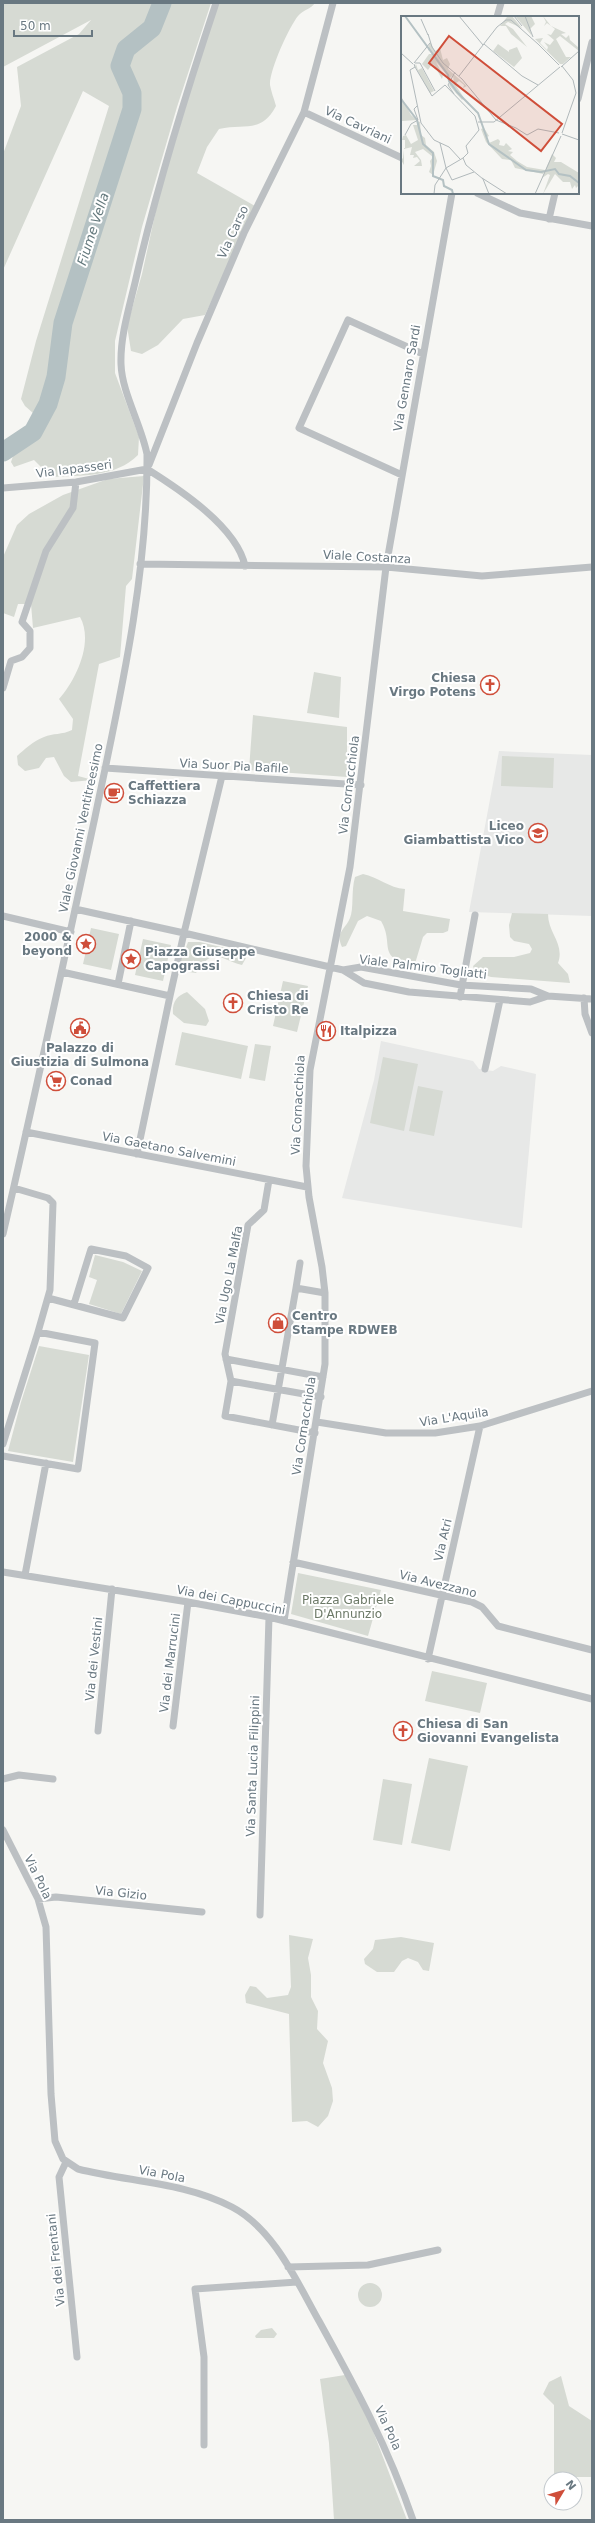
<svg xmlns="http://www.w3.org/2000/svg" width="595" height="2523" viewBox="0 0 595 2523" font-family="'DejaVu Sans',sans-serif">
<rect width="100%" height="100%" fill="#f6f6f3"/>
<path fill="#e7e8e7" d="M499 751 592 755V916L469 912Z
M381 1041 473 1061 479 1069 493 1071 501 1066 536 1074 522 1228 342 1198 374 1080Z"/>
<path fill="#d6dad3" d="M3 3H211L177 107 142 227 115 341V373L139 437 138 455C115 478 81 475 51 477L34 460 14 467 11 462 13 456 30 443 33 413 25 406 21 399 36 341 109 106 83 91 3 270V154L21 106 17 67 79 34 91 20 3 67Z
M217 3H315C311 9 303 10 298 16 289 27 269 71 270 85 271 91 274 99 276 106 261 134 245 123 219 129L207 147 197 173 255 206 205 315 183 319 158 345 142 354 131 351 127 326 142 274 160 192Z
M144 476 132 579 126 586 120 657 99 664 78 776 93 780 71 782 64 776 54 757 46 758 39 768 25 771 18 765 17 756C25 749 33 741 44 737 53 733 62 735 72 730L73 719 59 699C76 680 94 642 80 617L33 628 31 604H18L14 617 3 613V557L17 525 29 514 63 495 108 479Z
M314 672 341 677 339 718 307 713Z
M253 715 347 727V777L249 770Z
M502 756 554 758 553 788 501 786Z
M363 874C378 877 389 888 405 889L403 911 450 919 448 931 443 933H427L423 937 414 967C375 956 395 945 381 921L367 916 358 921 346 946 342 947C335 932 345 930 350 918 354 909 351 890 355 877Z
M512 913 548 914C548 933 565 944 558 963L568 974 570 983 491 977 475 972 473 966 483 957H514L530 953 532 949 529 944 514 941 510 937 509 925Z
M91 928 119 934 111 970 83 964Z
M143 939 171 945 163 981 135 975Z
M188 942H200L242 952 246 958 242 965C218 959 215 945 196 973L189 972 181 961Z
M283 981 308 986 297 1032 273 1026Z
M187 992 205 1009 209 1021 206 1026 184 1023 173 1014C172 1003 176 996 187 992Z
M182 1032 248 1046 241 1079 175 1065Z
M255 1044 271 1046 265 1081 249 1078Z
M383 1057 418 1064 404 1131 370 1123Z
M418 1086 443 1091 434 1136 409 1131Z
M95 1255 123 1262 142 1271 121 1314 89 1304 97 1280 89 1277Z
M39 1346 89 1355 73 1462 8 1451 21 1402Z
M298 1573 381 1590 368 1636 291 1614Z
M432 1671 487 1683 480 1713 425 1701Z
M429 1758 468 1766 450 1851 411 1843Z
M383 1779 412 1784 402 1845 373 1840Z
M289 1935 313 1939 308 1958 311 1975V1997L318 2011 317 2029 328 2041 323 2063 332 2088 333 2101 328 2116 318 2127 307 2121 292 2122 289 2014 246 2003 245 1995 250 1986 256 1987 267 1998 288 1995 291 1987Z
M401 1937 434 1943 429 1971 423 1970 418 1962 408 1958 402 1961 394 1972H377L365 1964 364 1959 373 1949 375 1940Z
M358 2295a12 12 0 1 1 24 0a12 12 0 1 1-24 0Z
M272 2328 277 2334 274 2338H256L255 2336 261 2330Z
M345 2375 365 2410 407 2520H334L329 2443 320 2379Z
M561 2376 569 2406 592 2421V2477H554V2405L543 2394 549 2382Z"/>
<g fill="none" stroke-linecap="round" stroke-linejoin="round">
<path stroke="#b4c1c3" stroke-width="19" d="M3 452 33 432 48 404 56 377 63 323 132 109V93L120 66 126 49 152 28 162 3"/>
<path stroke="#bcc0c3" stroke-width="7" d="M497 17 501 3
M578 99 592 42
M304 112 402 158
M477 193 520 213 592 226
M549 219 555 193
M149 465 197 343 244 233 304 112 333 3
M147 469C179 489 237 527 245 566
M402 475 299 428 348 320 423 354
M3 488 76 482 147 469
M140 564 386 567 482 576 592 567
M3 688 11 661 22 657 30 648V631L22 622 46 551 73 508 76 482
M105 768 361 785
M222 776 184 933 343 970 364 983 409 992 530 1002 548 996
M3 916 71 932
M343 970 361 967 461 985 531 989 548 996 592 999
M62 972 170 996 184 933 75 909
M118 984 131 921
M460 997 475 915
M584 998 585 1014 592 1033
M485 1069 500 1000
M26 1132 307 1187
M137 1154 170 996
M14 1188 48 1198 53 1203 50 1290 38 1332
M3 1234C35 1096 65 956 95 817 120 697 148 576 147 454 141 424 122 393 121 364 120 334 131 302 137 274 158 182 186 93 216 3
M296 1288 300 1263
M48 1298 123 1318 148 1268 126 1256 91 1249 74 1304
M226 1359 323 1377
M231 1381 225 1354 248 1225 264 1210 269 1180
M317 1422 386 1433H435L480 1426 592 1391
M272 1425 296 1288 325 1293
M315 1433 225 1416 231 1381 321 1397
M3 1444 38 1332 95 1343 78 1469 3 1456
M293 1562 472 1602 482 1607 498 1626 592 1650
M3 1572 188 1602 269 1617 592 1699
M25 1575 46 1463
M284 1621 325 1364V1293L322 1267 309 1197 306 1166 310 1070 350 867 386 567 452 193
M428 1659 480 1426
M173 1726 188 1602
M98 1731 112 1589
M3 1779 19 1775 53 1779
M3 1830 38 1899 46 1927 51 2094 55 2141 63 2159 78 2169C129 2182 184 2182 232 2207 274 2229 297 2282 319 2321 356 2388 388 2447 413 2520
M38 1899 56 1897 202 1912
M260 1915 269 1617
M66 2162 59 2177 77 2357
M288 2267 368 2265 438 2250
M204 2445V2357L195 2289 297 2282"/>
</g>
<defs>
<g id="church-ring" transform="scale(1)"><circle r="9.5" fill="#fff" stroke="#cf4e3a" stroke-width="1.5"/><path d="M-1.2-6h2.4v3.5h3.3v2.4h-3.3V6h-2.4V-.1h-3.3v-2.4h3.3Z" fill="#cf4e3a"/></g>
<g id="cafe-ring" transform="scale(1)"><circle r="9.5" fill="#fff" stroke="#cf4e3a" stroke-width="1.5"/><path d="M-5.5-4.5H6V0H3Q3 3.5 0 3.5H-2.5Q-5.5 3.5-5.5 0ZM3-3.2v2h1.7v-2ZM-6 4.5H4V6H-6Z" fill="#cf4e3a"/></g>
<g id="school-ring" transform="scale(1)"><circle r="9.5" fill="#fff" stroke="#cf4e3a" stroke-width="1.5"/><path d="M0-5L7-2L0 1L-7-2ZM-4 1L0 2.5L4 1V4Q0 6-4 4Z" fill="#cf4e3a"/></g>
<g id="sight-ring" transform="scale(1)"><circle r="9.5" fill="#fff" stroke="#cf4e3a" stroke-width="1.5"/><path d="M0-6L1.8-2.2L6-1.7L2.9 1.2L3.7 5.4L0 3.3L-3.7 5.4L-2.9 1.2L-6-1.7L-1.8-2.2Z" fill="#cf4e3a"/></g>
<g id="civic-ring" transform="scale(1)"><circle r="9.5" fill="#fff" stroke="#cf4e3a" stroke-width="1.5"/><path d="M-.6-6.5H3V-4.5H.6V-3L4-1V1h2V6H-6V1h2V-1L-.6-3ZM-1.2 2.5V6h2.4V2.5Z" fill="#cf4e3a"/></g>
<g id="restaurant-ring" transform="scale(1)"><circle r="9.5" fill="#fff" stroke="#cf4e3a" stroke-width="1.5"/><path d="M-5-6h1v4h1v-4h1v4h1v-4h1v5L-1.5 .5V6h-2V.5L-5-1ZM5-6V6H3V1.5H1.5Q1.5-4 5-6Z" fill="#cf4e3a"/></g>
<g id="supermarket-ring" transform="scale(1)"><circle r="9.5" fill="#fff" stroke="#cf4e3a" stroke-width="1.5"/><path d="M-6-5.5h2.5l.6 2H6L4.5 2H-2.5L-4.4-4H-6ZM-1.5 3.2a1.3 1.3 0 1 0 .1 0ZM3 3.2a1.3 1.3 0 1 0 .1 0Z" fill="#cf4e3a"/></g>
<g id="shop-ring" transform="scale(1)"><circle r="9.5" fill="#fff" stroke="#cf4e3a" stroke-width="1.5"/><path d="M-5-2.5h2.3a2.7 3.5 0 0 1 5.4 0H5L5.5 6h-11ZM-1.5-2.5h3a1.5 2.3 0 0 0-3 0Z" fill="#cf4e3a"/></g>
</defs>
<g fill-rule="evenodd">
<use href="#church-ring" x="490" y="685"/>
<use href="#cafe-ring" x="114" y="793"/>
<use href="#school-ring" x="538" y="833"/>
<use href="#sight-ring" x="86" y="944"/>
<use href="#sight-ring" x="131" y="959"/>
<use href="#church-ring" x="233" y="1003"/>
<use href="#civic-ring" x="80" y="1028"/>
<use href="#restaurant-ring" x="326" y="1031"/>
<use href="#supermarket-ring" x="56" y="1081"/>
<use href="#shop-ring" x="278" y="1323"/>
<use href="#church-ring" x="403" y="1731"/>
</g>
<g text-anchor="middle" dominant-baseline="central" stroke-width="4" stroke-linejoin="round" paint-order="stroke">
<g font-size="12" fill="#697881" stroke="#fff">
<text transform="translate(358 125) rotate(25)">Via Cavriani</text>
<text transform="translate(233 232) rotate(-65)">Via Carso</text>
<text transform="translate(407 378) rotate(-80)">Via Gennaro Sardi</text>
<text transform="translate(74 469) rotate(-7)">Via Iapasseri</text>
<text transform="translate(367 557) rotate(3)">Viale Costanza</text>
<text transform="translate(234 766) rotate(3)">Via Suor Pia Bafile</text>
<text transform="translate(349 785) rotate(-83)">Via Cornacchiola</text>
<text transform="translate(81 828) rotate(-78)">Viale Giovanni Ventitreesimo</text>
<text transform="translate(423 967) rotate(7)">Viale Palmiro Togliatti</text>
<text transform="translate(298 1105) rotate(-87)">Via Cornacchiola</text>
<text transform="translate(169 1149) rotate(11)">Via Gaetano Salvemini</text>
<text transform="translate(229 1275) rotate(-79)">Via Ugo La Malfa</text>
<text transform="translate(454 1417) rotate(-9)">Via L'Aquila</text>
<text transform="translate(304 1426) rotate(-81)">Via Cornacchiola</text>
<text transform="translate(443 1540) rotate(-77)">Via Atri</text>
<text transform="translate(438 1584) rotate(14)">Via Avezzano</text>
<text transform="translate(231 1600) rotate(11)">Via dei Cappuccini</text>
<text transform="translate(94 1659) rotate(-84)">Via dei Vestini</text>
<text transform="translate(170 1663) rotate(-83)">Via dei Marrucini</text>
<text transform="translate(253 1766) rotate(-88)">Via Santa Lucia Filippini</text>
<text transform="translate(38 1877) rotate(64)">Via Pola</text>
<text transform="translate(121 1893) rotate(6)">Via Gizio</text>
<text transform="translate(162 2174) rotate(11)">Via Pola</text>
<text transform="translate(56 2260) rotate(-96)">Via dei Frentani</text>
<text transform="translate(388 2428) rotate(65)">Via Pola</text>
</g>
<g font-size="12" font-weight="bold" fill="#697881" stroke="#fff" text-anchor="start">
<text x="476" y="678" text-anchor="end">Chiesa<tspan x="476" dy="14">Virgo Potens</tspan></text>
<text x="128" y="786">Caffettiera<tspan x="128" dy="14">Schiazza</tspan></text>
<text x="524" y="826" text-anchor="end">Liceo<tspan x="524" dy="14">Giambattista Vico</tspan></text>
<text x="72" y="937" text-anchor="end">2000 &amp;<tspan x="72" dy="14">beyond</tspan></text>
<text x="145" y="952">Piazza Giuseppe<tspan x="145" dy="14">Capograssi</tspan></text>
<text x="247" y="996">Chiesa di<tspan x="247" dy="14">Cristo Re</tspan></text>
<text x="340" y="1031">Italpizza</text>
<text x="80" y="1048" text-anchor="middle">Palazzo di<tspan x="80" dy="14">Giustizia di Sulmona</tspan></text>
<text x="70" y="1081">Conad</text>
<text x="292" y="1316">Centro<tspan x="292" dy="14">Stampe RDWEB</tspan></text>
<text x="417" y="1724">Chiesa di San<tspan x="417" dy="14">Giovanni Evangelista</tspan></text>
</g>
<g font-size="12" fill="#6c7967" stroke="#fff">
<text x="348" y="1600">Piazza Gabriele<tspan x="348" dy="14">D'Annunzio</tspan></text>
</g>
<g font-size="13" font-style="italic" fill="#64797d" stroke="#fff">
<text transform="translate(93 229) rotate(-72)">Fiume Vella</text>
</g>
</g>
<g transform="translate(401 16)">
<rect width="178" height="178" fill="#f6f6f3"/>
<path d="M111 0 121 12 107 6 104 8 112 13 126 31 110 18 105 10H99L106 1ZM114 0H130L134 8 129 13 131 20ZM142 0 150 10 165 17 160 18 165 22 168 19 169 24 178 32V35L159 20 155 23 165 41H170L162 48H159L134 23 142 22 139 27 146 34 147 31 143 26 149 29 153 24 146 18 150 19 154 13 146 7 143 10 145 6ZM29 26 34 35 39 32 42 44 46 42 49 48 47 53 66 70 62 72 63 69 58 65 54 68 63 82 61 84 48 69 50 66 53 68 52 59 49 62 35 46 42 59 41 63 33 49 31 48 27 54 21 48 28 38H32L27 34ZM97 28 108 36V34L116 31 121 42 113 51 92 35ZM15 48 17 54 21 52 33 75 29 77 14 50ZM0 80 10 99 16 104 1 105ZM16 105 19 106 20 119 24 122 25 129 33 136 36 145 32 159 28 156 30 150 29 145 32 141 22 133 14 136 20 144 21 150H13L19 145 16 141 12 142 13 139H9L11 131 3 133V149L0 144 2 142 3 134V132H4V124H1L2 120 5 119 10 128 17 124 12 109H16ZM83 112 88 120 86 121 88 127 97 123 99 125 98 129 103 130 105 127 111 133 107 135 112 136 109 139 116 145 126 151 144 154 142 158 114 152 110 144 101 143 85 126 80 113ZM151 138 155 142 153 146H160L178 157V169L175 172 174 169 171 173 169 166H162L154 158 142 178 149 159 147 158 141 162Z" fill="#d6dad3"/>
<path fill="none" stroke="#b4c1c3" stroke-width="2" d="M4 0 47 59 48 65 56 76 77 97 88 128 125 154 140 156 154 153 158 158 169 160 178 167M0 83 16 104 22 128 32 137V160L42 164 43 170 51 174 52 178"/>
<path fill="none" stroke="#b1b9bb" stroke-width="1" d="M58 0 82 29M113 0 121 10M124 0 132 21M20 3 27 19M96 11 105 4H110L137 28M27 18 31 31 42 47 61 63 95 104M83 28 121 60 137 69M137 28 158 49M0 37 12 48M13 47 29 27M14 47H19L34 75M13 48 14 51 9 54 20 107 33 124 48 131 59 143M14 51 31 80 44 69 74 100 78 114 65 130M160 51 178 35M58 60 96 11M53 78 47 69 54 56M95 104 115 112 126 119 137 113 158 117M77 106H93L159 51M161 117 175 77 172 64 161 50M161 118 178 124M4 119 10 108 17 104 13 93 16 90M39 127 45 152M62 142 67 137 65 130M45 152 51 164 73 156M81 162 106 178M33 178 34 169 45 152 62 142 65 149 82 163 88 178M134 178 160 120"/>
<path fill="#cf4e3a" fill-opacity="0.15" stroke="#cf4e3a" stroke-width="2" d="M48 20 161 108 140 135 28 47Z"/>
<rect width="178" height="178" fill="none" stroke="#697881" stroke-width="2"/>
</g>
<rect width="595" height="2523" fill="none" stroke="#697881" stroke-width="8"/>
<g transform="translate(563 2491) rotate(52)"><circle r="19" fill="#ffffff" stroke="#c3c9cd"/>
<path d="M0-3L7 15L0 10L-7 15Z" fill="#cf4e3a"/>
<text y="-6" font-size="11" font-weight="bold" text-anchor="middle" fill="#697881">N</text>
</g>
<path d="M14 30v6h78v-6" fill="none" stroke="#697881" stroke-width="2"/>
<text x="20" y="30" font-size="12" fill="#697881" stroke="#ffffff" stroke-width="3" paint-order="stroke">50 m</text>
</svg>
